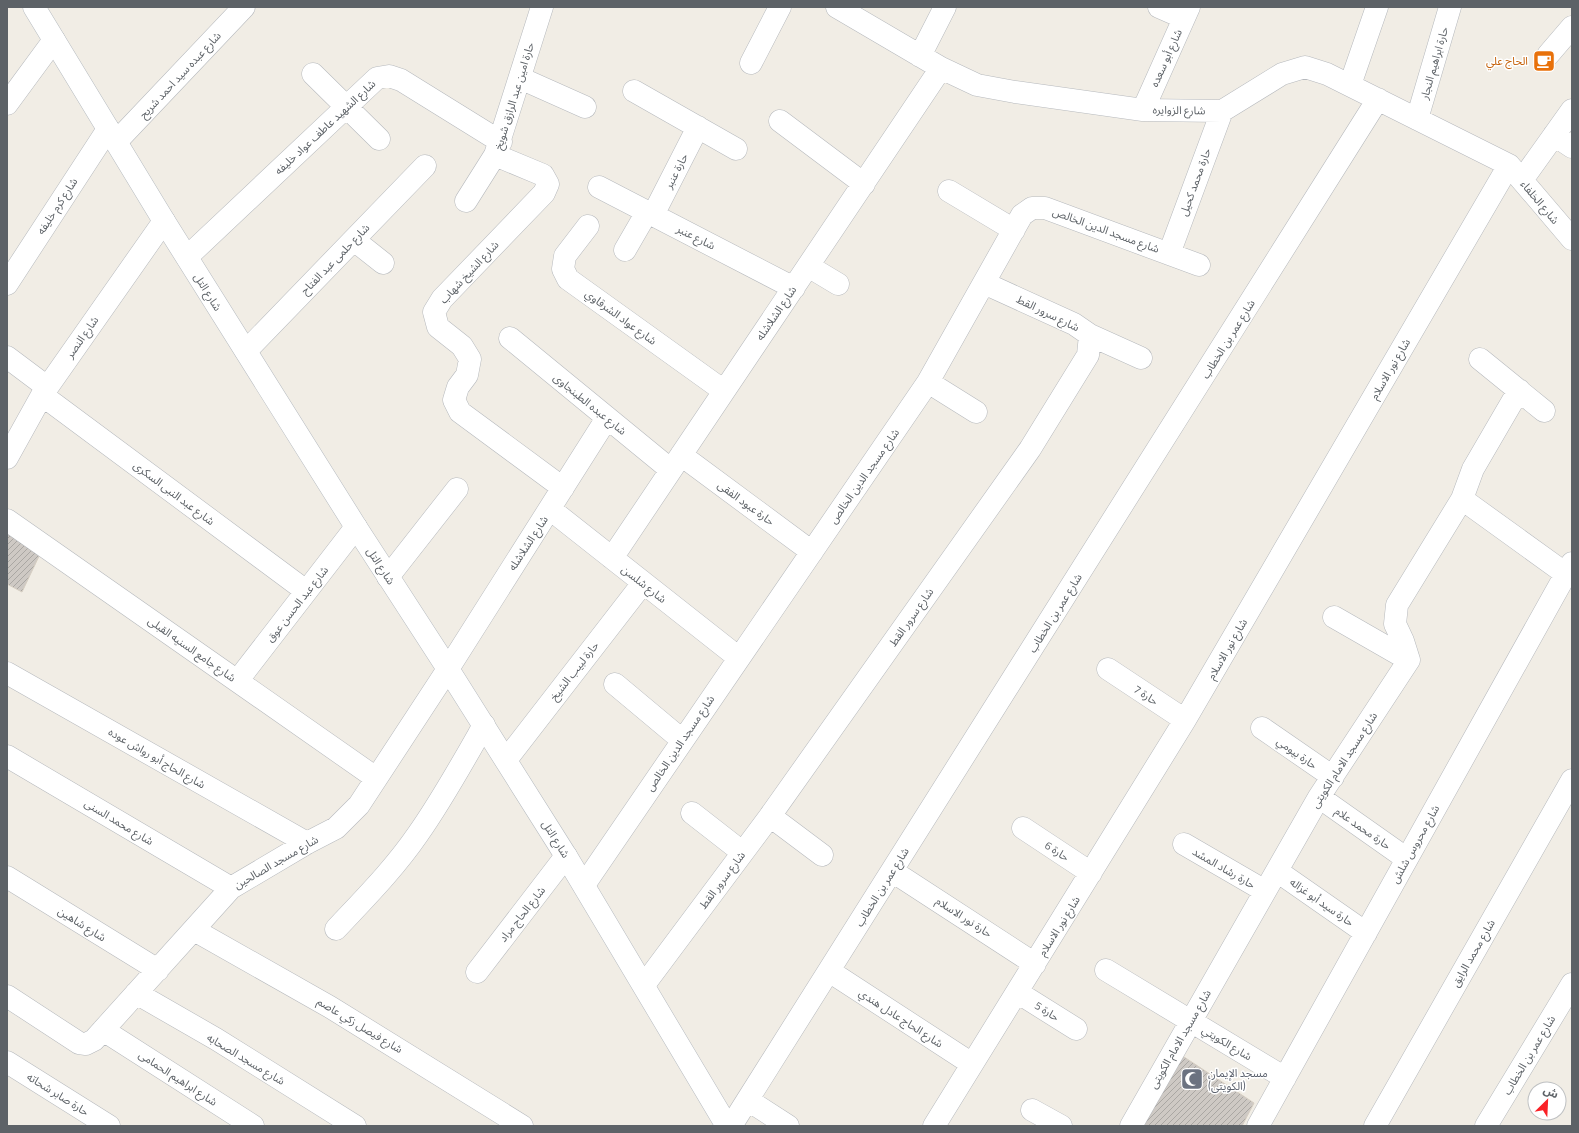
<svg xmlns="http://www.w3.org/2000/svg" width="1579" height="1133" viewBox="0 0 1579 1133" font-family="'Titillium Web','Noto Sans Arabic',sans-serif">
<defs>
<pattern id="building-hatch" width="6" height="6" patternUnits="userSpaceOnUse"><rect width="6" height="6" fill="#cec9c4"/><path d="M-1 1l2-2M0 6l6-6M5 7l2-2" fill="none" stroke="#aaa7a3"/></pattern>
</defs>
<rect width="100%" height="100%" fill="#f1ede5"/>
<path fill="url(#building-hatch)" stroke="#d6cec2" d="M7 528 41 552 22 592 7 584Z
M1181 1055 1254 1103 1242 1126H1139Z"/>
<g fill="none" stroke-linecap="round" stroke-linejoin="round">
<g stroke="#b6b9bd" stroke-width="23">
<path id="street" d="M837 7 941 68 977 85 1015 92 1143 110 1222 111 1282 74 1305 67 1327 74 1509 165 1572 239
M1159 7 1184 18
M1548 55 1572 27
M920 56 945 7
M751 63 780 7
M313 74 379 139
M520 78 585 107
M1350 85 1377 7
M634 91 736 149
M7 104 54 40
M1143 110 1189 7
M1417 119 1450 7
M780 121 864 184
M1554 135 1572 147
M116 142 244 7
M495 155 543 175 548 184 544 193 442 299 434 312 438 327 462 346 470 359 467 375 458 387 454 400 460 412 563 488
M1522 180 1572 110
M599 187 794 288
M949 191 1014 230
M466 201 495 155 542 7
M653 215 698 127
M588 226 565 256 563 269 568 279 724 391
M354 240 383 263
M625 250 647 212
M1169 254 1222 111
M187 257 377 78 389 76 401 80 501 142
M808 266 838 284
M7 284 108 129
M1090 335 1141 358
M510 338 671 470
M246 351 425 166
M7 357 47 387
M1480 359 1544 411
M928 382 976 412
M42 395 306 591
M681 455 812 552
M7 458 42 395 164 221
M1462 499 1566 574
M550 509 739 658
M7 520 376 778
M612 558 941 68
M388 577 457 489
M1334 617 1409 660
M1108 669 1185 720
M7 673 307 843
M238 680 356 527
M615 684 682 740
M1262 728 1333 777
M7 756 231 888
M506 760 643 583
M1319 797 1407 859
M692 813 742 852
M770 816 822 855
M1023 828 1091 873
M1184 844 1265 891
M892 871 1035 964
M1277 871 1366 933
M7 877 158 970
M584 885 928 382 1022 215 1032 208H1045L1199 265
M336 929C365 898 394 869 418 834 442 800 463 762 484 725
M194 930 330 1007 522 1126
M1106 970 1285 1078
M829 971 972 1064
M477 972 566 856
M644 985 770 816 1030 449 1088 355 1090 335 1074 324 984 283
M1017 992 1076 1029
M136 993 216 1039 355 1126
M7 996 79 1043 86 1044 94 1040 231 888 307 843 336 828 359 805 448 669 607 418
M103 1030 253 1126
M7 1062 109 1126
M748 1100 788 1126
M1032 1110 1061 1126
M731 1126 1378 99
M934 1126 1185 720 1509 165
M1131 1126 1319 797 1409 660 1403 641 1395 624 1397 605 1462 499 1473 469 1519 390
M1258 1126 1572 563
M1375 1126 1572 780
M1486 1126 1572 984"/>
</g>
<g stroke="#b6bbc0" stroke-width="23">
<path id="secondary" d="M34 7 164 221 356 527 448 669 566 856 727 1126"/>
</g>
<use href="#street" stroke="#fff" stroke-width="22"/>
<use href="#secondary" stroke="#fff" stroke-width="22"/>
</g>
<defs>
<g id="cafe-square" transform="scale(1.15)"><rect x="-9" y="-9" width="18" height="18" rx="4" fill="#e8710a" stroke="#fff"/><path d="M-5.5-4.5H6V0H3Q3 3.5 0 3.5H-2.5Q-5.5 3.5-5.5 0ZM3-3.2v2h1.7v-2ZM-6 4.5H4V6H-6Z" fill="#fff"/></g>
<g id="mosque-square" transform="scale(1.15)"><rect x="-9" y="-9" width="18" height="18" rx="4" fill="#6b7280" stroke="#fff"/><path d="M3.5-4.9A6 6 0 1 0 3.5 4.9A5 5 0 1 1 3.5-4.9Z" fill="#fff"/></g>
</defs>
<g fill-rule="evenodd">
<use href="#cafe-square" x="1544" y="61"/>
<use href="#mosque-square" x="1192" y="1079"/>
</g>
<g text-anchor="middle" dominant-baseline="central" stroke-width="3" stroke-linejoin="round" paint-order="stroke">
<g font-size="11" fill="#5d6267" stroke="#fff">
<text transform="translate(1166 58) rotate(-66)">شارع أبو سعده</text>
<text transform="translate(1434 63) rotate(-74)">حارة ابراهيم النجار</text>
<text transform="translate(180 75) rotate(-47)">شارع عبده سيد احمد شريح</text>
<text transform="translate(514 96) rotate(-73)">حارة امين عبد الرازق شويخ</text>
<text transform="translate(1179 110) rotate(1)">شارع الزوايره</text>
<text transform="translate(325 127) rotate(-43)">شارع الشهيد عاطف عواد خليفه</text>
<text transform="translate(676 171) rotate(-63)">حارة عنبر</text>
<text transform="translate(1195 182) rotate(-70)">حارة محمد كحيل</text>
<text transform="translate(1540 202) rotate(50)">شارع الخلفاء</text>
<text transform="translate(57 206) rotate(-57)">شارع كرم خليفه</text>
<text transform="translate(1106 230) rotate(20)">شارع مسجد الدين الخالص</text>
<text transform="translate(696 237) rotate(27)">شارع عنبر</text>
<text transform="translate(335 259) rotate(-46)">شارع حلمى عبد الفتاح</text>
<text transform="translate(469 272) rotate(-47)">شارع الشيخ شهاب</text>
<text transform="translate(208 292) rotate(58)">شارع التل</text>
<text transform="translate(776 313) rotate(-56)">شارع الشلاشله</text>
<text transform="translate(1048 313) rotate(26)">شارع سرور القط</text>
<text transform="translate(621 317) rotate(36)">شارع عواد الشرقاوي</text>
<text transform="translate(82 337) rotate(-55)">شارع النصر</text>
<text transform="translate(1228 339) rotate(-58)">شارع عمر بن الخطاب</text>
<text transform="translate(1390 369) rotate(-60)">شارع نور الاسلام</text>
<text transform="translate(590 404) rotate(39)">شارع عبده الطبنجاوى</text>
<text transform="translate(864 476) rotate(-55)">شارع مسجد الدين الخالص</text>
<text transform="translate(174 493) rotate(37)">شارع عبد النبى السكرى</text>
<text transform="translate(746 503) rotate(36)">حارة عبود الفقى</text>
<text transform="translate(528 543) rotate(-57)">شارع الشلاشله</text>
<text transform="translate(381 566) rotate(57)">شارع التل</text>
<text transform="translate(644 584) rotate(38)">شارع شلسن</text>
<text transform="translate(297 604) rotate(-52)">شارع عبد الحسن عوق</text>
<text transform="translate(1055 613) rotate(-58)">شارع عمر بن الخطاب</text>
<text transform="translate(911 617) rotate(-55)">شارع سرور القط</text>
<text transform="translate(192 649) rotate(35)">شارع جامع السنيه القبلى</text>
<text transform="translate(1227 649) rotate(-60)">شارع نور الاسلام</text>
<text transform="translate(574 671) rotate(-52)">حارة لبيب الشيخ</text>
<text transform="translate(1146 695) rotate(33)">حارة 7</text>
<text transform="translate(680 743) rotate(-56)">شارع مسجد الدين الخالص</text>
<text transform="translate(1297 753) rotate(35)">حارة بيومي</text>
<text transform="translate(157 758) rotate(30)">شارع الحاج أبو رواش عوده</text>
<text transform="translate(1344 760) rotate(-57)">شارع مسجد الامام الكويتى</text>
<text transform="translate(119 822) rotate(31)">شارع محمد السنى</text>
<text transform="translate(1363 828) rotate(35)">حارة محمد علام</text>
<text transform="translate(556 839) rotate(58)">شارع التل</text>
<text transform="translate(1415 844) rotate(-61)">شارع محروس شلش</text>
<text transform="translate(1057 851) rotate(33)">حارة 6</text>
<text transform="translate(276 862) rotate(-30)">شارع مسجد الصالحين</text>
<text transform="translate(1224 868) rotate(30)">حارة رشاد المشد</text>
<text transform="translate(722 880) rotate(-53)">شارع سرور القط</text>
<text transform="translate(882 887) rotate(-58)">شارع عمر بن الخطاب</text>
<text transform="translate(1322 902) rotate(35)">حارة سيد أبو غزاله</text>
<text transform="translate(522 914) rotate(-52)">شارع الحاج مراد</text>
<text transform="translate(964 917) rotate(33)">حارة نور الاسلام</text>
<text transform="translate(82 924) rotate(32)">شارع شاهين</text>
<text transform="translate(1059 926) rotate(-58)">شارع نور الاسلام</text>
<text transform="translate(1473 953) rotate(-60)">شارع محمد الرايق</text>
<text transform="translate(1047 1011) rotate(32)">حارة 5</text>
<text transform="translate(901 1018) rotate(33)">شارع الحاج عادل هندي</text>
<text transform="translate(360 1025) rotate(31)">شارع فيصل زكي عاصم</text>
<text transform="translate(1180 1039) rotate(-60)">شارع مسجد الامام الكويتى</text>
<text transform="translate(1227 1043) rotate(31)">شارع الكويتي</text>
<text transform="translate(1529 1055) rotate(-59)">شارع عمر بن الخطاب</text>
<text transform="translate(246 1059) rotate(31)">شارع مسجد الصحابه</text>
<text transform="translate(178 1078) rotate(33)">شارع ابراهيم الحمامى</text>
<text transform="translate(58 1094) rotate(32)">حارة صابر شحاته</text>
</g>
<g font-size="11" fill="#c56008" stroke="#fff" text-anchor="end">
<text x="1528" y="61">الحاج علي</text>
</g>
<g font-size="11" fill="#5b616d" stroke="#fff" text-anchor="start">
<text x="1208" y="1073">مسجد الإيمان<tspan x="1208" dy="13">(الكويتى)</tspan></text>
</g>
</g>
<rect width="1579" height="1133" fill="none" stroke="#5d6267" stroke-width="16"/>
<g transform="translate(1547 1101) rotate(24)"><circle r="19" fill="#ffffff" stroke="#bec0c2"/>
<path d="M0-3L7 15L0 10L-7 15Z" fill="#fa2127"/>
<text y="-6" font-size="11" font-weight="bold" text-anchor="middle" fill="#5d6267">ش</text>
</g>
</svg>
